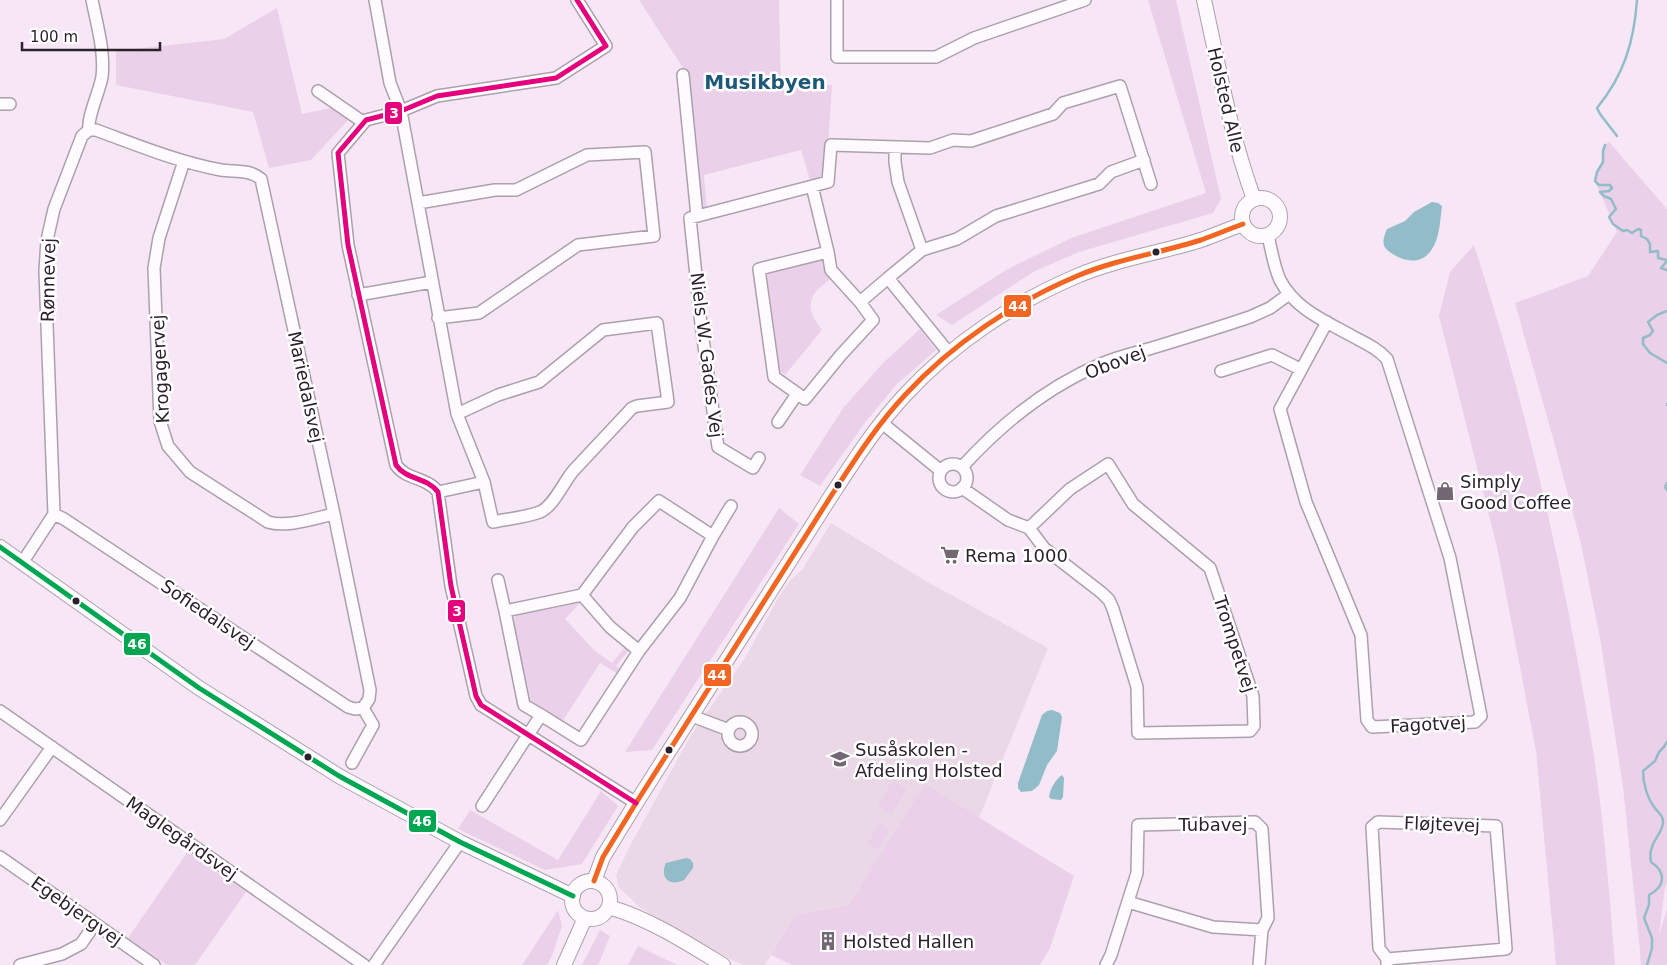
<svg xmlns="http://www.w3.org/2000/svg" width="1667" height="965" viewBox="0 0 1667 965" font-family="'DejaVu Sans',sans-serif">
<rect width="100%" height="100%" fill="#f7e7f6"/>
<path fill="#ebd8e7" d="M831 523 926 581 1048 648 979 818 925 785 848 905 795 915 765 965H743L709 949 641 908 619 888 616 875 632 842 691 735 745 658 777 600 791 579 802 570Z"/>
<path fill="#ead1e9" d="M639 0H779L781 86 832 85 826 179 811 183 801 150 704 175 707 210H704L702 198H700L687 74Z
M1148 0H1176L1221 199 1213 213 1079 252 1035 271 952 325 936 315 1006 270 1071 238 1206 193Z
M277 8 302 114 335 107 350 118 311 160 269 168 253 112 116 85V51L224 39Z
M1609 142 1667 209V883L1665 887 1659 935 1667 909V965H1641L1639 941 1623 787 1600 638 1581 544 1556 449 1515 303 1588 276 1617 232 1595 181 1597 172 1603 162V151L1605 145Z
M1474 245C1526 404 1563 567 1590 732 1603 809 1609 887 1615 965H1556L1536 751 1497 547 1439 316 1450 272Z
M824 259 832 278C820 286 806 297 812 313 813 319 819 325 822 330L785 375 780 371 767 275 771 270Z
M920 329 936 350 897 384 864 424 820 486 800 475 844 407 883 363Z
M779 508 799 524 652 750 625 752Z
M577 601 580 603 565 619 594 650 612 663 625 647 629 650 616 666 622 670 618 674 600 663 562 722 531 702 513 622 516 614Z
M893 780 907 789 891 815 877 806Z
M925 784 1074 876 1050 948 1040 965H792L771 955 795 915 848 905Z
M601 791 618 806 582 864 545 870 458 829 470 810 558 860Z
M880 823 890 830 877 850 867 844Z
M188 851 246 892 195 965H167L128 938Z
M558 910 562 926 552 956 547 965H522Z
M600 930 610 936 598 965H582Z
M638 946 677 965H628Z"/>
<path fill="#91bcc8" d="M1432 202 1438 203 1442 206C1440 220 1440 237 1432 249 1424 262 1411 263 1398 257 1383 249 1380 245 1387 229L1405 221 1414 212Z
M1052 710 1060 713 1062 717 1057 751 1047 765 1039 785 1032 791 1021 792 1018 788V783L1042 715 1047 711Z
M1062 775 1064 778 1063 797 1061 800 1051 799 1049 797C1050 789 1055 780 1062 775Z
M686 858 690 859 693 863V868L684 880C670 887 659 878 666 863Z"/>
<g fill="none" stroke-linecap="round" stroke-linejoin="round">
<path stroke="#91bcc8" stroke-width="2.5" d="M1617 136 1600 114 1597 108C1624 75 1634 42 1637 0
M1605 145 1603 151V162L1597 172 1595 181 1599 185H1610L1612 188 1609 191 1600 192 1604 196 1611 199 1616 209 1609 217 1613 224 1623 231 1627 230 1632 233 1638 229 1641 230V236L1647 239 1650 244V252L1658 251V258L1667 260
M1667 261 1661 268 1667 270
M1667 311 1657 315 1648 322 1653 331 1650 335 1643 338V344L1650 353 1667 363
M1667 404V405
M1667 483 1665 487 1667 490
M1647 965 1652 948V938L1644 918 1649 905V895C1666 886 1666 872 1651 862 1647 842 1664 834 1663 821 1663 815 1658 813 1655 808 1647 798 1643 783 1643 771L1655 761 1659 752 1663 748 1667 742"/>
<g stroke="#aca0ac" stroke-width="14">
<path id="minor" d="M375 0 390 83 401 111 457 414 484 482
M577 0 606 46 556 78 437 96 401 111 366 120 338 153 348 245 396 465C406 480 427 477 438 492L451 586 476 696 481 705 636 803
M837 0V57H936L974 38 1085 0
M683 75 697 216
M318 91 363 122
M0 104H10
M89 130H96C137 145 178 162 221 170 235 172 249 169 261 179L334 514 370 690 369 699 363 708 373 725 352 763
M895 147V162L898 182 922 250
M184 161 159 238 154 268 160 421 168 446 190 472 268 522C287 528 315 518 334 514
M812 186 828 252
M418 203 495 190H516L587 155 645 152 654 236 578 245 479 313 438 318
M1268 235C1271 249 1274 267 1280 280 1295 309 1325 321 1352 336 1365 343 1377 348 1387 359L1450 558 1481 716 1475 722 1372 727 1367 720 1361 635 1306 502 1280 409 1327 322
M828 252 831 270 860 302 873 320 840 356 805 399 774 377 759 269Z
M888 278 922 250 957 239 996 216 1099 184 1111 172 1144 160
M358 295 432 282
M860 302 888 278 949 353
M1221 371 1272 355 1300 369
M778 422 797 394
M882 423 941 471
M759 458 753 468 718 447 701 324 690 218 828 182 831 145 930 148 953 140 971 141 1053 114 1063 103 1120 86 1151 184
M939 478a14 14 0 1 1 28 0a14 14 0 1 1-28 0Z
M962 467C1001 424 1047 387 1101 364 1117 357 1135 353 1152 348 1185 338 1217 328 1250 317L1270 308 1289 294
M962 488 1008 520 1029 528 1044 548 1102 593 1109 600 1113 609 1137 687 1138 733 1250 731 1254 726 1253 696 1210 568 1133 504 1108 464 1070 489 1029 528
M438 492 484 482 493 522C507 519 527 517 540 512 554 506 564 481 574 470L632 408 637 406 668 402 657 323 603 330 539 382 498 395 457 414
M54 514 64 519 348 707 355 709 363 708
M22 563 54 514 45 271 47 240 54 209 82 136 89 130C87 117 99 93 102 77 105 52 97 25 92 0
M498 580 505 611
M639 651 680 598 713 536 731 506
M0 711 364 965
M541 715 524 705 505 611 582 595 633 527 659 501 713 536
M692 716 729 730
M728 734a12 12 0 1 1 24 0a12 12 0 1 1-24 0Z
M482 806 541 715 581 740 639 651 610 627 582 595
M0 820 52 747
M0 857 154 965
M1128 902 1213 927 1262 930
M1387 959 1506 949 1496 826 1378 822 1372 827 1379 948 1387 959V965
M20 965 62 954 81 944 95 924
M374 965 460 842
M1106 965 1111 955 1137 873 1138 825 1255 822 1262 829 1268 918 1262 930 1259 965"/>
</g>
<g stroke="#aca0ac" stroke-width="16">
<path id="tertiary" d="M1204 0C1219 67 1230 134 1254 199
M1242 217a19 19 0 1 1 38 0a19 19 0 1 1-38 0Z
M0 547 199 688 339 776 460 842 573 896
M594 881 603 857 636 803 831 496C854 461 876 426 905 395 952 344 1013 303 1077 276 1117 259 1160 253 1201 240 1215 235 1229 229 1243 224
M572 900a19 19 0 1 1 38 0a19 19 0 1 1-38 0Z
M609 907C650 919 687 943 723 965
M564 965 585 918"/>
</g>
<use href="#minor" stroke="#fefbfe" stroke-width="11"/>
<use href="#tertiary" stroke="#fefbfe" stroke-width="14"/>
<g stroke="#fff" stroke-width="9">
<path id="bus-1" d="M594 881 603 857 636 803 831 496C854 461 876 426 905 395 952 344 1013 303 1077 276 1117 259 1160 253 1201 240 1215 235 1229 229 1243 224"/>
</g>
<g stroke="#fff" stroke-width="9">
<path id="bus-2" d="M0 547 199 688 339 776 460 842 573 896"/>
</g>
<g stroke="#fff" stroke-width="9">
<path id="bus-3" d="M577 0 606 46 556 78 437 96 401 111 366 120 338 153 348 245 396 465C406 480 427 477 438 492L451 586 476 696 481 705 636 803"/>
</g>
<use href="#bus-1" stroke="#f26522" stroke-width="5"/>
<use href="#bus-2" stroke="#00a651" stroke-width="5"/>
<use href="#bus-3" stroke="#e5007d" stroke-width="5"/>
</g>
<defs>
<g id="shop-bare" transform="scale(1.5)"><path d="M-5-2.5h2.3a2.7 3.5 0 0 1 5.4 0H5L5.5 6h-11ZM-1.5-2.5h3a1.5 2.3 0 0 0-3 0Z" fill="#736773" stroke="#fff" stroke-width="2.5" paint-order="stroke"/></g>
<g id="supermarket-bare" transform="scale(1.5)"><path d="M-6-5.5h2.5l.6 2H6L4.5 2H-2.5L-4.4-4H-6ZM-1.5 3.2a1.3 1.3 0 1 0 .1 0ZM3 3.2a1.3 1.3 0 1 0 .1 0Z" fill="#736773" stroke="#fff" stroke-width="2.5" paint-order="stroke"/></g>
<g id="school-bare" transform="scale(1.5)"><path d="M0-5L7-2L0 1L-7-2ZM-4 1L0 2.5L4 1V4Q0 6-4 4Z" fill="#736773" stroke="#fff" stroke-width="2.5" paint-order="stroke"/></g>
<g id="building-bare" transform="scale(1.5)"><path d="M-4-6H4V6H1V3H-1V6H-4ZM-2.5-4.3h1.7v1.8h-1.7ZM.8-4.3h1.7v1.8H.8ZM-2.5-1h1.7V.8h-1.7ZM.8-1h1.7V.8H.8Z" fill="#736773" stroke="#fff" stroke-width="2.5" paint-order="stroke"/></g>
</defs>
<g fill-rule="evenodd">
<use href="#shop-bare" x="1445" y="491"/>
<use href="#supermarket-bare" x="950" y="555"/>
<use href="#school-bare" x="840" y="759"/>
<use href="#building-bare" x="828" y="941"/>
</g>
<g fill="#2c222c" stroke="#fff" stroke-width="2">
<circle cx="1156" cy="252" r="4.5"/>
<circle cx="838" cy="485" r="4.5"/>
<circle cx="76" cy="601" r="4.5"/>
<circle cx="669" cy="750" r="4.5"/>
<circle cx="308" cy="757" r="4.5"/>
</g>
<g text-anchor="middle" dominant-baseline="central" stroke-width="5" stroke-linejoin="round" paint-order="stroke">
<g font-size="18" fill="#2c222c" stroke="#fff">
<text transform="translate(1226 100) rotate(77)">Holsted Alle</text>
<text transform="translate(48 280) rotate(-89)">Rønnevej</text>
<text transform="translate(707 355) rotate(83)">Niels W. Gades Vej</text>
<text transform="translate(1115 362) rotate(-21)">Obovej</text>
<text transform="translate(160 369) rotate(-93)">Krogagervej</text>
<text transform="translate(306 387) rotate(78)">Mariedalsvej</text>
<text transform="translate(208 614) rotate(34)">Sofiedalsvej</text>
<text transform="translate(1235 644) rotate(72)">Trompetvej</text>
<text transform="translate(1428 724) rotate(-3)">Fagotvej</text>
<text x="1213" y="824">Tubavej</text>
<text transform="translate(1442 824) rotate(2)">Fløjtevej</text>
<text transform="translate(182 838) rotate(35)">Maglegårdsvej</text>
<text transform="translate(77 911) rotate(35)">Egebjergvej</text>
</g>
<g font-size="18" fill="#2c222c" stroke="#fff" text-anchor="start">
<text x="1460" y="481">Simply<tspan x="1460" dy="21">Good Coffee</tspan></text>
<text x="965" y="555">Rema 1000</text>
<text x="855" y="749">Susåskolen -<tspan x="855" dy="21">Afdeling Holsted</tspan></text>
<text x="843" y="941">Holsted Hallen</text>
</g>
<g font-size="20" font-weight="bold" fill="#1e5878" stroke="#fff">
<text x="765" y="82">Musikbyen</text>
</g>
</g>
<g stroke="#fff" stroke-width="2">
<rect x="384" y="101" width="19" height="24" rx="5" fill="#e5007d"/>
<rect x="1003" y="294" width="29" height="24" rx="5" fill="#f26522"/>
<rect x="447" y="599" width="19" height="24" rx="5" fill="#e5007d"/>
<rect x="123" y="632" width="28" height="24" rx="5" fill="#00a651"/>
<rect x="703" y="663" width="29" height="24" rx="5" fill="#f26522"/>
<rect x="408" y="809" width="29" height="24" rx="5" fill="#00a651"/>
</g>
<g font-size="14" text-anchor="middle" font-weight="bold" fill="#fff">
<text x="394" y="118">3</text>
<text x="1018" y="311">44</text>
<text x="457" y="616">3</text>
<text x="137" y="649">46</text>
<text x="717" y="680">44</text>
<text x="422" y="826">46</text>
</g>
<path d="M22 42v8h138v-8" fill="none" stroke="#2c222c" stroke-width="2.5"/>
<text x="30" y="42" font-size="15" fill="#2c222c" stroke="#ffffff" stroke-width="4" paint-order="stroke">100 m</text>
</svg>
